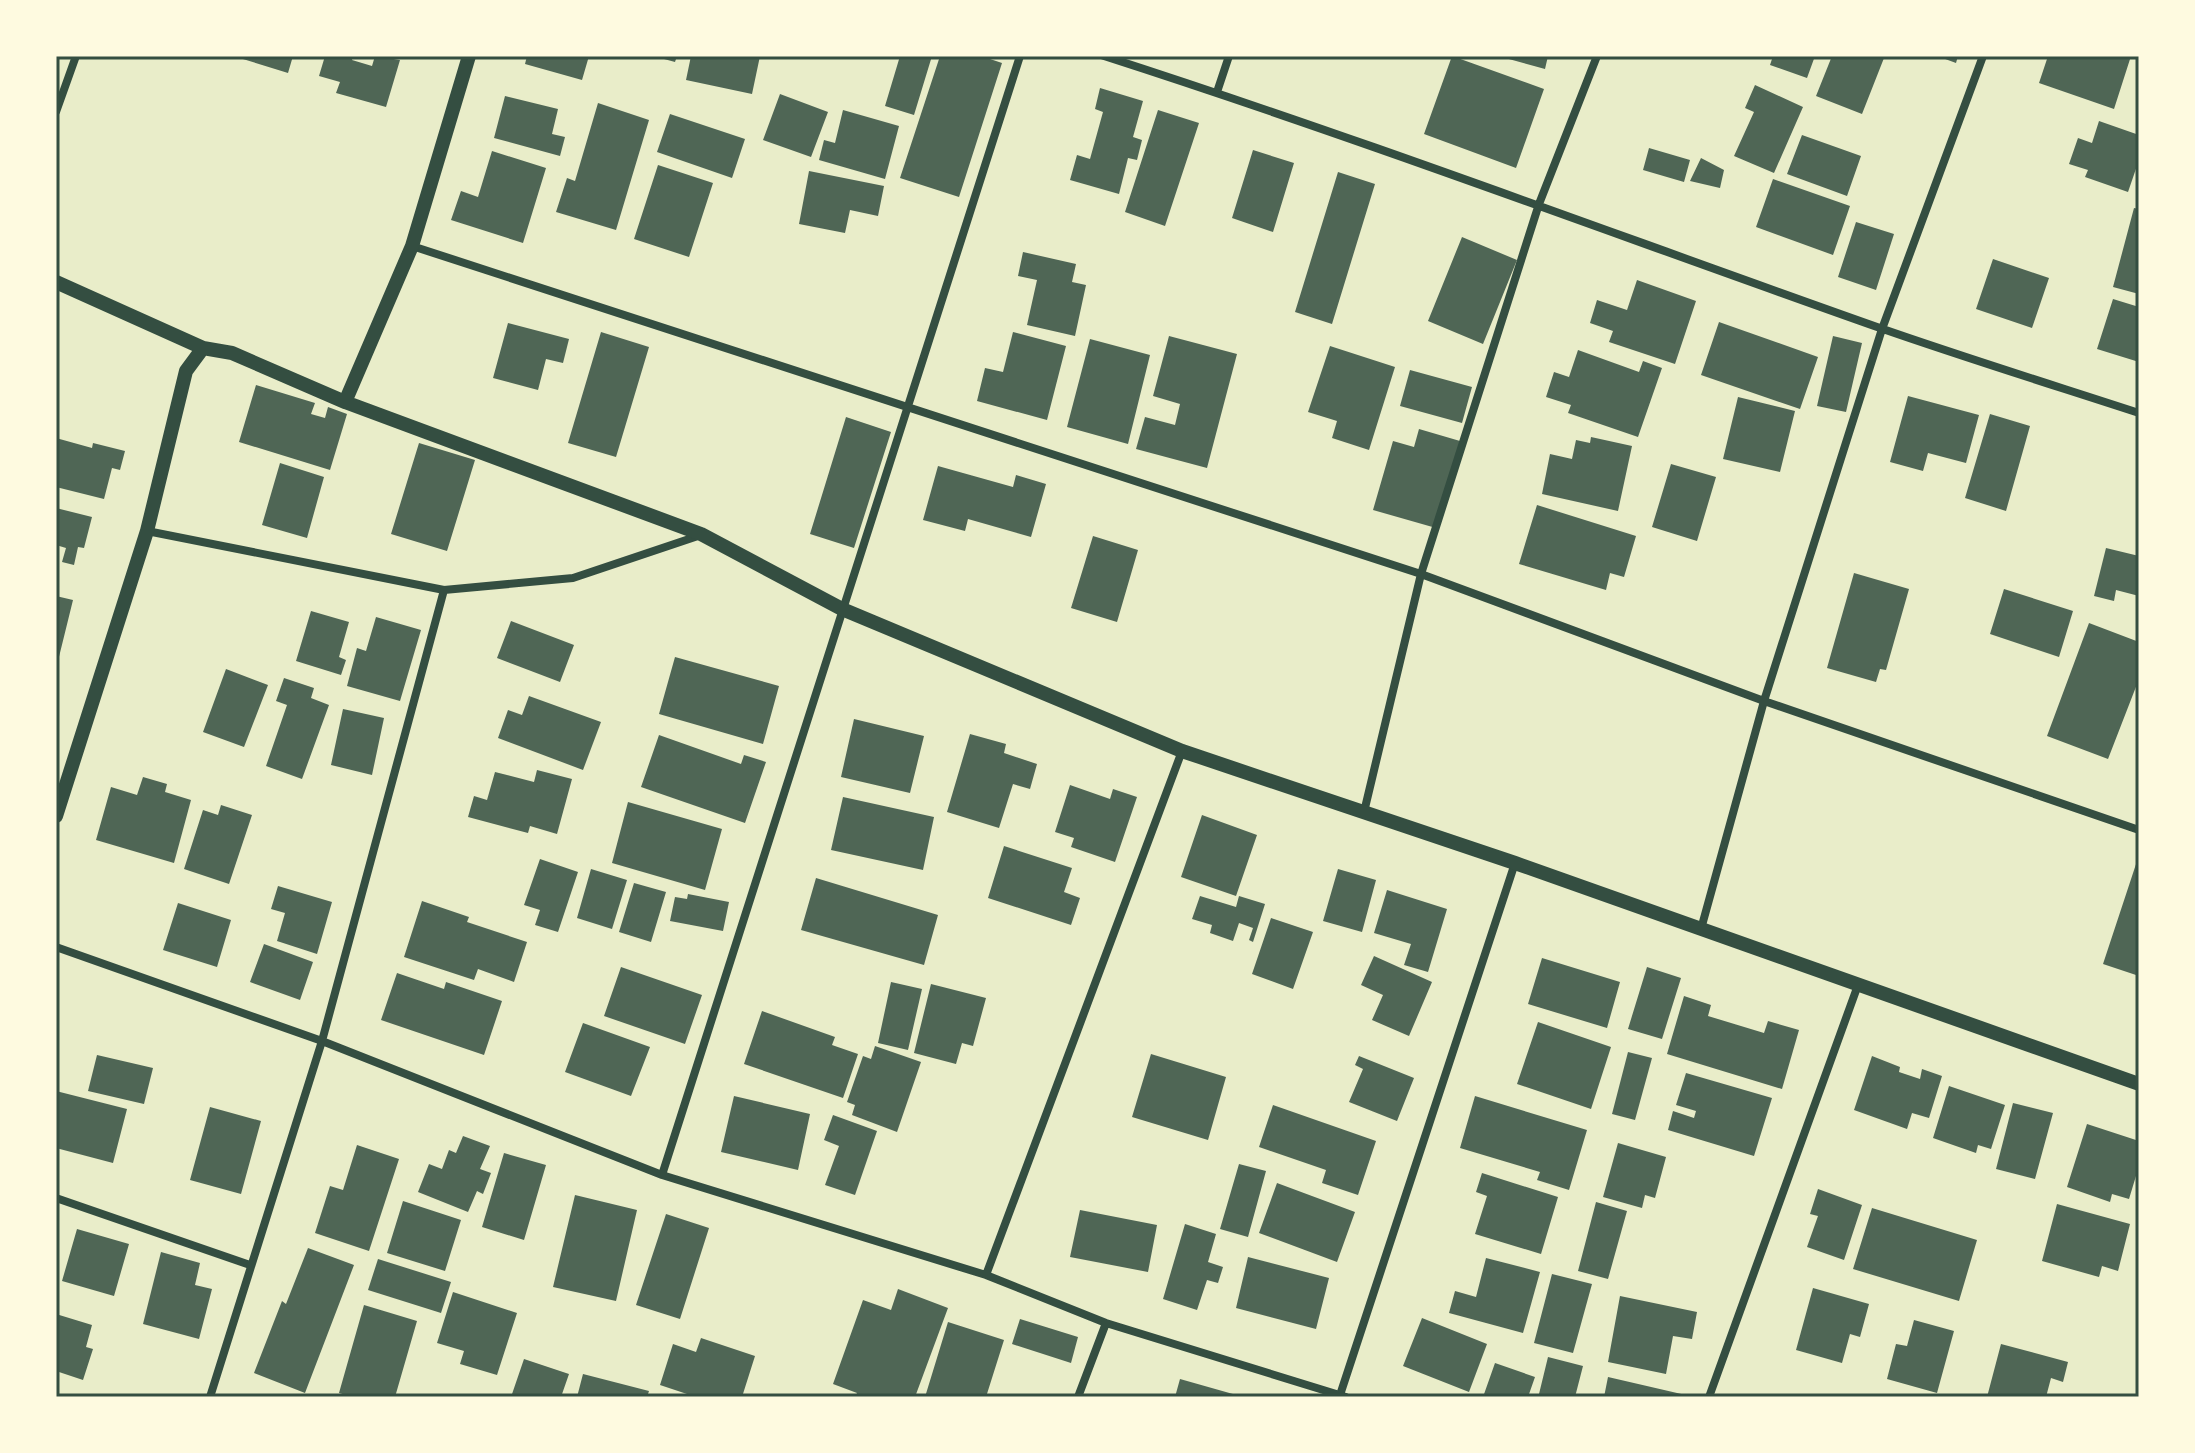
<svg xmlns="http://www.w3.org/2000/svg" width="2195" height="1453" viewBox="0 0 2195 1453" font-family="'DejaVu Sans',sans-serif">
<rect width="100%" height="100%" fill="#e9edc9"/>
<path fill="#4f6655" d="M233 56H293L288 73Z
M325 56H353L352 60 372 66 375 56 400 60 386 107 336 93 340 82 319 76Z
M527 56H589L582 80 525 64Z
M653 56H677L675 62Z
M691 56H760L752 94 686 80Z
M900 56H932L914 115 885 106Z
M940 56H981L1002 63 959 197 900 178Z
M1452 56 1544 89 1516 168 1424 134Z
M1498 56H1548L1545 69Z
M1773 56H1815L1807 78 1770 65Z
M1832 56 1884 58 1862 114 1816 96Z
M1937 56H1958L1956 63Z
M2048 56H2131L2114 109 2039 83Z
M1755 85 1803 107 1774 173 1734 156 1754 112 1745 108Z
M1100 88 1143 101 1133 137 1142 140 1137 160 1128 158 1119 194 1070 180 1077 155 1090 159 1103 112 1095 109Z
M780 94 828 112 811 157 763 140Z
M505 96 558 109 552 134 565 137 560 156 494 138Z
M598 103 649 120 616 230 556 212 567 178 575 181Z
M843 110 899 126 885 179 819 160 824 140 835 143Z
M1158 110 1199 123 1165 226 1125 212Z
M670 114 745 139 732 178 657 152Z
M2099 121 2139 135V160L2128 192 2085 177 2088 170 2069 164 2078 138 2092 143Z
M1802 135 1861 156 1847 196 1787 174Z
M1649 148 1690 160 1684 182 1643 170Z
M1253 150 1294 163 1273 232 1232 218Z
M492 151 546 168 523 243 451 220 461 191 478 197Z
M1701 158 1724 170 1720 188 1690 181Z
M658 165 713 183 689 257 634 239Z
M809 171 884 186 878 216 850 210 845 233 799 224Z
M1338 172 1375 184 1332 324 1295 312Z
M1773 179 1850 206 1833 255 1756 227Z
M2134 208 2139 209V294L2113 287Z
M1856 222 1894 234 1876 290 1838 277Z
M1462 237 1517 260 1483 344 1428 321Z
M1023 252 1076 264 1072 282 1086 285 1075 336 1027 325 1037 280 1018 276Z
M1993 259 2049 278 2032 328 1976 309Z
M1637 280 1696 301 1675 364 1609 342 1613 331 1590 323 1597 300 1627 310Z
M2113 299 2139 307V362L2097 349Z
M1719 322 1818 357 1800 409 1701 375Z
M508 323 569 339 563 363 546 359 538 390 493 378Z
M601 332 649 347 616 457 568 443Z
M1013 332 1066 346 1047 420 977 401 985 368 1003 372Z
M1169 336 1237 354 1207 468 1136 449 1145 417 1175 425 1180 404 1153 396Z
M1833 336 1862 343 1846 412 1817 406Z
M1090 339 1150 355 1128 444 1067 427Z
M1330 346 1395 367 1369 450 1332 438 1337 421 1308 412Z
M1578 350 1639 372 1643 361 1662 368 1638 437 1568 413 1571 405 1546 397 1554 372 1569 377Z
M1410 370 1472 387 1462 423 1400 406Z
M256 385 315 403 311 414 325 418 328 407 347 414 330 470 239 442Z
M1908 396 1979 415 1966 463 1928 453 1923 471 1890 462Z
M1738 397 1795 411 1780 472 1723 459Z
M1990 414 2030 426 2006 511 1965 498Z
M846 417 891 432 854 548 810 534Z
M1419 429 1460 441 1436 528 1373 510 1393 441 1414 447Z
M1591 437 1632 446 1618 511 1542 494 1550 454 1572 459 1576 440 1590 443Z
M56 438 92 448 93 443 125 451 120 470 112 468 104 499 56 487Z
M419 443 475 460 447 551 391 534Z
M280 463 324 477 307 538 262 525Z
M1671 464 1716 477 1697 541 1652 527Z
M938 466 1013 487 1016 475 1046 484 1031 537 968 519 965 531 923 520Z
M1537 505 1636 536 1624 577 1610 573 1606 590 1519 564Z
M56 508 92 517 84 548 78 547 74 565 62 562 66 548 56 545Z
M1093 536 1138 550 1117 622 1071 608Z
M2106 548 2139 556V596L2116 590 2114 601 2094 596Z
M1854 573 1909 589 1886 670 1880 669 1876 682 1827 668Z
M2004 589 2073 611 2059 657 1990 634Z
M56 596 73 600 57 665H56Z
M311 611 349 622 339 657 346 660 341 675 296 661Z
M376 617 421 630 400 701 347 686 357 648 366 651Z
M511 621 574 645 560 682 497 658Z
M2089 623 2139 642V679L2108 759 2047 736Z
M675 657 779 686 763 744 659 714Z
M226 669 268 685 244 747 203 732Z
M284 678 314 688 311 698 329 705 302 779 266 766 287 705 276 701Z
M529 696 601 722 583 770 498 738 508 710 522 715Z
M343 709 384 718 372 775 331 765Z
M854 719 924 736 910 793 841 777Z
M970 734 1006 744 1004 753 1037 764 1030 789 1013 784 999 828 947 812Z
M659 735 741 764 744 755 766 762 745 823 641 787Z
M537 770 572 779 557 834 530 826 528 833 468 817 474 796 487 800 495 772 534 782Z
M143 777 167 784 165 792 191 800 174 863 96 840 111 787 137 795Z
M1070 785 1110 799 1113 789 1137 797 1115 862 1071 847 1074 838 1055 832Z
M843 797 934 817 923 870 831 850Z
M628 802 722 829 705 890 612 863Z
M221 805 252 815 229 884 184 869 203 810 218 815Z
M1202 815 1257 835 1236 896 1181 877Z
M1004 846 1072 868 1064 892 1080 898 1071 925 988 898Z
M2138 858 2139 859V976L2103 964Z
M540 859 578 872 558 932 535 925 540 910 524 905Z
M591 869 627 880 612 929 577 918Z
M1338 869 1376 880 1362 932 1323 921Z
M816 878 938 915 924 965 801 930Z
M634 883 666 892 651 942 619 932Z
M278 886 332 902 317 954 277 941 285 913 271 909Z
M1387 890 1447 909 1428 972 1404 965 1411 944 1374 933Z
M688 894 729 902 723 931 670 921 675 897 687 899Z
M1200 896 1236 907 1239 896 1265 904 1253 942 1249 940 1253 928 1239 923 1233 941 1210 933 1212 925 1192 919Z
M422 901 469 917 467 922 527 942 514 982 478 969 474 980 404 957Z
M178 903 231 920 217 967 163 950Z
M1271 918 1313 932 1293 989 1252 974Z
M264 944 313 962 300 1000 250 982Z
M1374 956 1432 982 1409 1036 1372 1020 1383 995 1361 985Z
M1542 958 1620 982 1607 1028 1528 1004Z
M621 967 702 995 685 1044 604 1016Z
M1647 967 1681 978 1662 1039 1628 1029Z
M397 973 444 989 446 982 502 1001 484 1055 381 1020Z
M891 982 922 989 908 1050 878 1043Z
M931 984 986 998 973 1046 962 1043 956 1064 914 1053Z
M1684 996 1711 1005 1708 1016 1764 1033 1768 1021 1799 1030 1782 1089 1667 1054Z
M762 1011 835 1037 832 1045 858 1054 843 1098 744 1064Z
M1538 1022 1611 1047 1591 1109 1517 1084Z
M583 1023 650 1047 631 1096 565 1072Z
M875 1046 921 1062 897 1132 852 1115 855 1105 847 1102 863 1056 871 1059Z
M1628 1052 1652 1058 1635 1120 1612 1114Z
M1151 1054 1226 1077 1208 1140 1132 1117Z
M97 1055 153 1068 144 1104 88 1091Z
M1359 1056 1414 1078 1397 1121 1349 1102 1363 1069 1355 1065Z
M1872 1056 1900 1067 1899 1072 1920 1079 1922 1069 1942 1076 1929 1118 1912 1113 1907 1129 1854 1110Z
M1686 1073 1772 1098 1754 1156 1668 1130 1673 1111 1694 1118 1696 1111 1676 1105Z
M1949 1086 2005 1105 1991 1149 1978 1145 1976 1153 1933 1138Z
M56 1091 127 1109 113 1163 56 1148Z
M734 1096 810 1114 798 1170 721 1152Z
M1475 1096 1587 1130 1569 1190 1537 1180 1540 1172 1460 1148Z
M2013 1103 2053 1113 2035 1179 1996 1169Z
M1273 1105 1376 1141 1358 1195 1322 1183 1326 1170 1259 1147Z
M210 1107 261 1121 241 1194 190 1180Z
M833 1115 877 1131 855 1195 825 1185 839 1146 824 1140Z
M2087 1124 2139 1141V1166L2129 1199 2112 1194 2110 1202 2067 1187Z
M463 1136 490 1146 480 1169 491 1173 483 1194 477 1191 468 1212 418 1192 429 1164 442 1169 449 1150 456 1153Z
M1618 1143 1666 1157 1655 1198 1645 1195 1642 1208 1603 1197Z
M357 1145 399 1159 369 1251 315 1233 330 1186 343 1190Z
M504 1153 546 1165 524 1240 482 1227Z
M1239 1164 1266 1171 1248 1237 1220 1229Z
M1482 1173 1558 1197 1541 1254 1475 1234 1487 1196 1476 1192Z
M1277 1183 1355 1212 1337 1262 1259 1233Z
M1818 1189 1862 1205 1844 1260 1807 1247 1818 1216 1810 1214Z
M575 1195 637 1210 616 1301 553 1287Z
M403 1201 461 1220 445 1271 387 1253Z
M1596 1202 1627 1211 1608 1279 1578 1271Z
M2057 1204 2130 1224 2118 1271 2102 1266 2099 1277 2042 1261Z
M1872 1208 1977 1240 1959 1301 1853 1269Z
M1080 1210 1157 1225 1148 1272 1070 1257Z
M666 1214 709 1228 680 1319 636 1305Z
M1185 1224 1216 1234 1208 1262 1223 1267 1218 1283 1207 1280 1197 1310 1163 1299Z
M77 1229 129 1244 114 1296 62 1281Z
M308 1248 354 1265 305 1393 254 1373 282 1301 286 1304Z
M161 1252 200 1263 195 1285 212 1289 199 1339 143 1324Z
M1248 1257 1329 1278 1316 1329 1236 1308Z
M1486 1258 1540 1272 1523 1333 1449 1313 1455 1291 1476 1297Z
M378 1259 451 1282 441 1313 368 1290Z
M1552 1274 1592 1284 1573 1353 1534 1343Z
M1813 1288 1869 1304 1860 1337 1850 1334 1842 1363 1796 1350Z
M898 1289 948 1308 915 1397H855L857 1393 833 1384 863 1300 891 1310Z
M453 1292 517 1313 497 1375 460 1364 464 1351 437 1343Z
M1620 1296 1697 1312 1692 1339 1673 1336 1666 1374 1608 1362Z
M364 1305 417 1321 395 1397H353L339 1393Z
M56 1314 92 1325 86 1347 93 1349 83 1380 56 1371Z
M1422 1318 1487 1344 1469 1392 1403 1366Z
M1020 1319 1078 1337 1071 1363 1012 1344Z
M1914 1320 1954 1331 1937 1393 1887 1379 1896 1344 1907 1346Z
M948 1322 1004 1340 986 1397H925Z
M701 1338 755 1356 742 1397H696L660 1385 673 1344 696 1352Z
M2001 1344 2068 1362 2063 1382 2051 1378 2046 1397H1987Z
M1548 1357 1583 1366 1575 1397 1539 1394Z
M524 1359 569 1374 561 1397H511Z
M1495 1363 1535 1377 1528 1397H1483Z
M583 1374 649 1391 647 1397H577Z
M1608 1377 1690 1396V1397H1604Z
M1180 1379 1240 1396V1397H1175Z"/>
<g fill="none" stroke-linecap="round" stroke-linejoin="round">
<path stroke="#344e41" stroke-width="8" d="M1104 56C1365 140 1622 237 1880 328 1966 358 2053 385 2139 413
M1217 92 1229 56
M56 112 76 56
M412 246 1421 574 1764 701 2139 830
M147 531 444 590 573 578 701 535
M1364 812 1421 574 1539 204 1597 56
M1701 929 1764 701 1882 329 1983 56
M56 947 322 1041 662 1175 986 1275 1106 1323 1346 1397
M662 1175 1020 56
M56 1198 250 1265
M986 1275 1182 751
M1340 1395 1515 863
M210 1397 322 1041 444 590
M1078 1397 1106 1323
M1709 1397 1858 985"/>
<path stroke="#344e41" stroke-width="14" d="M56 282 203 348
M345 402 701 534 842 609 1182 751 1515 863 2139 1084
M56 816 147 531 186 371 203 348 232 353 345 402 412 246 469 56"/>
</g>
<rect width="2195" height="1453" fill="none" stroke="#fefae0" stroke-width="116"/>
<rect x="58" y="58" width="2079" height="1337" fill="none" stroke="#344e41" stroke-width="3"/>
</svg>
